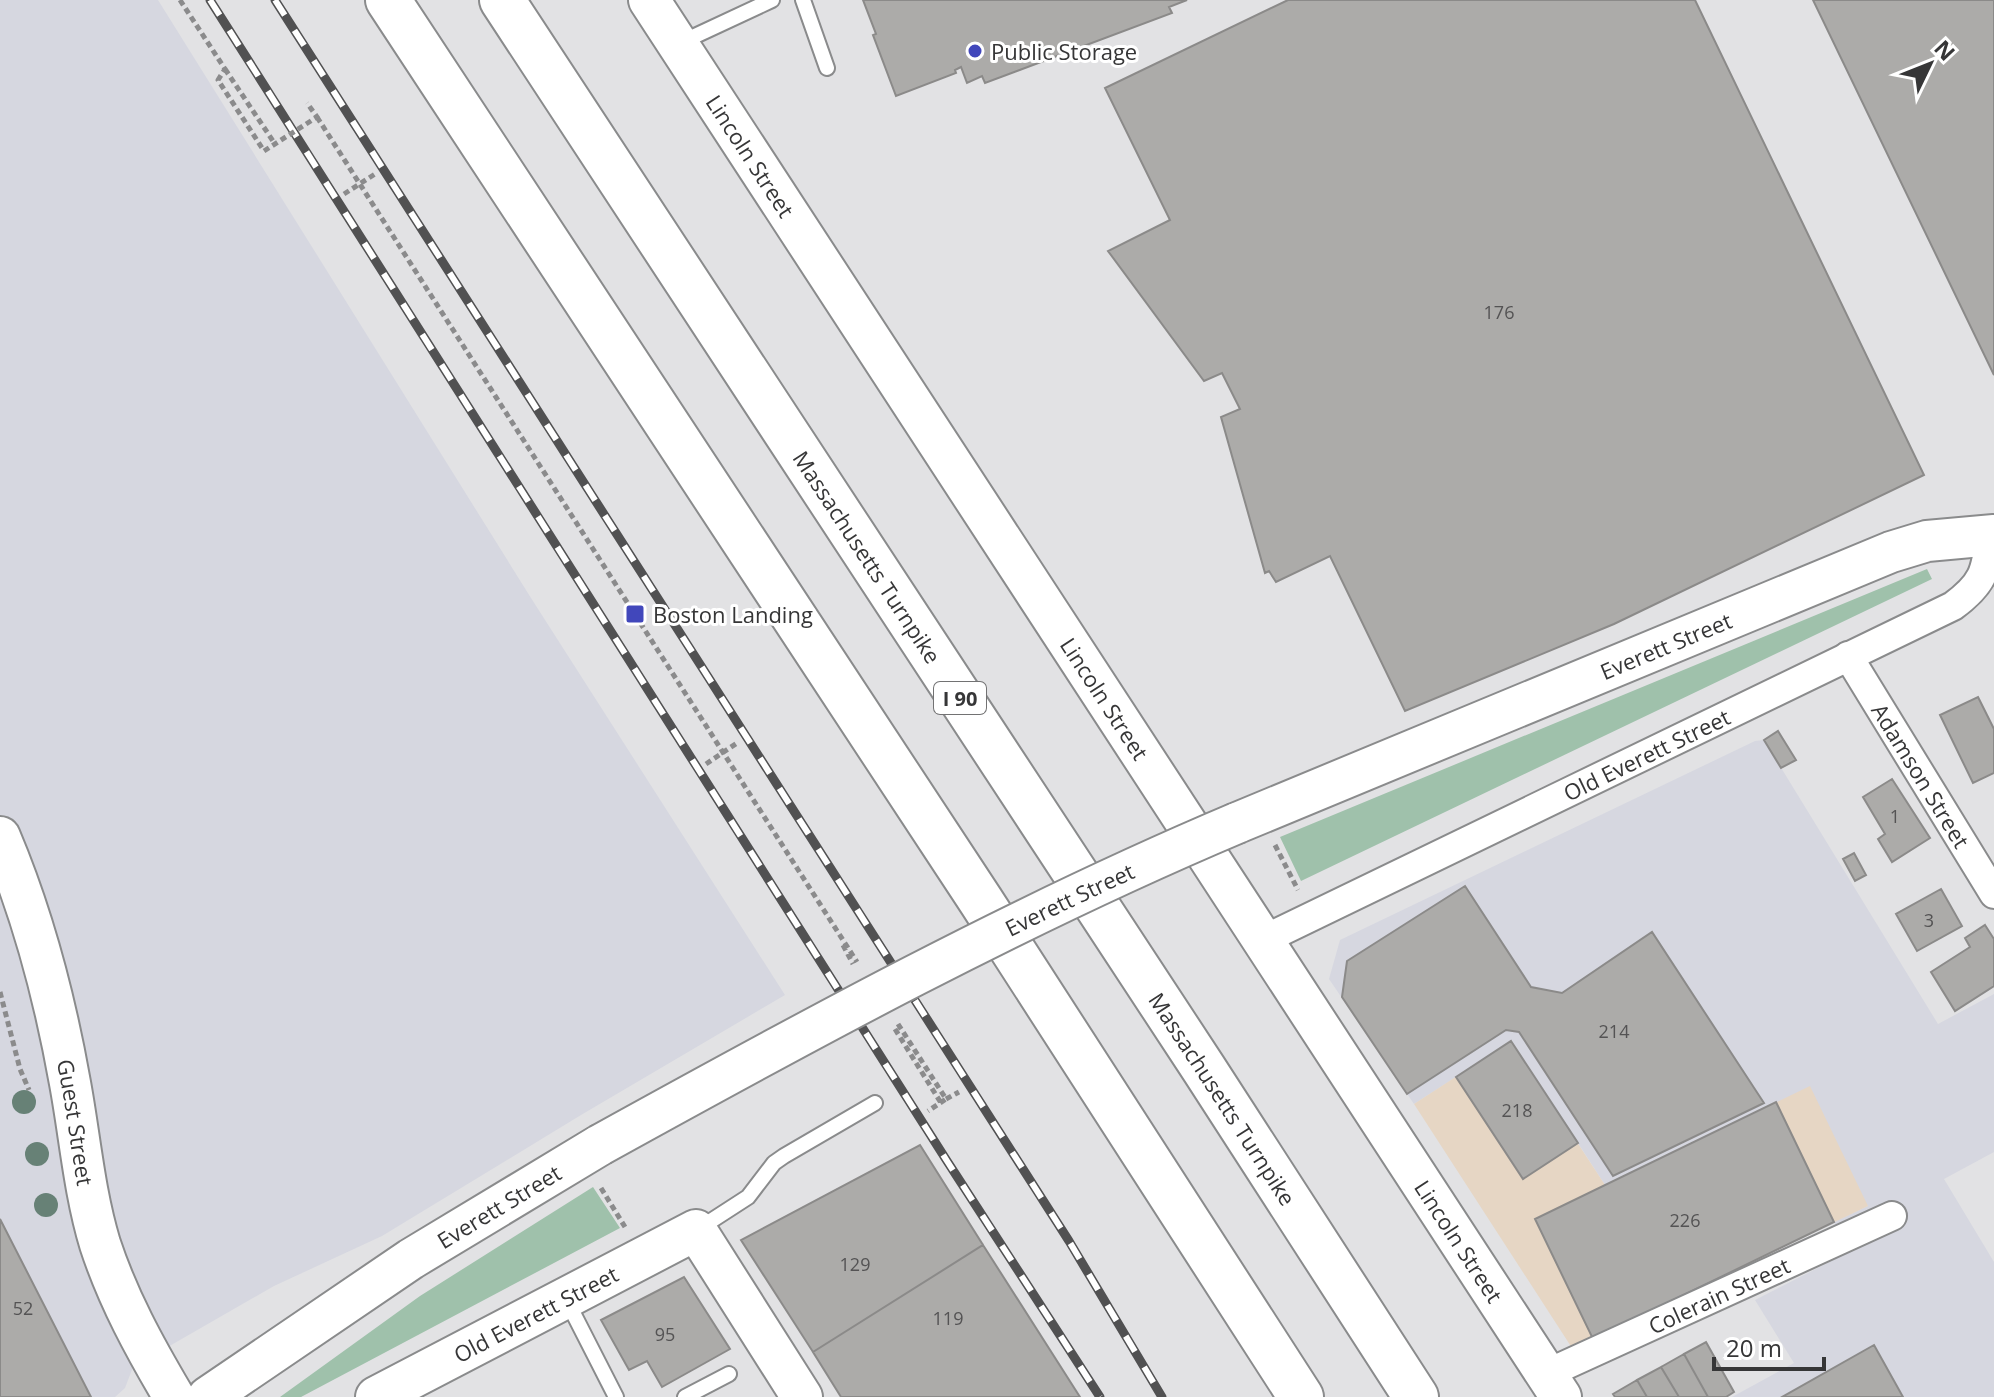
<svg xmlns="http://www.w3.org/2000/svg" width="1994" height="1397" viewBox="0 0 1994 1397" font-family="'Open Sans',sans-serif">
<rect width="100%" height="100%" fill="#e2e2e4"/>
<path fill="#d6d7e0" d="M0 0H158L531 598 785 995 581 1115 382 1236 274 1286 133 1367 125 1388 115 1397H0Z
M1764 740 1938 1024 1994 994V1152L1944 1179 1994 1262V1397H1732L1794 1363 1755 1300 1849 1252 1834 1222 1868 1206 1776 1102 1605 1185 1512 1041 1414 1104 1329 979 1340 940 1755 741Z"/>
<path fill="#e6d6c4" d="M1511 1041 1605 1185 1810 1086 1868 1206 1572 1348 1414 1104Z"/>
<path fill="#9fc1ab" d="M1927 569 1932 579 1301 881 1280 837Z
M593 1187 620 1228 301 1397H280L420 1296Z"/>
<path fill="#acaba9" stroke="#8b8a89" stroke-width="2" d="M863 0H1187L1169 7 1172 13 985 83 982 76 967 83 961 67 955 70 956 73 896 96 873 35 876 34Z
M1288 0H1695L1924 475 1614 624 1405 711 1330 556 1276 582 1269 571 1265 573 1221 417 1240 409 1222 373 1204 381 1108 251 1170 220 1105 88Z
M1813 0H1994V375Z
M1978 697 1994 729V773L1973 783 1940 715Z
M1778 731 1796 760 1781 768 1764 740Z
M1892 779 1930 838 1892 862 1878 839 1885 834 1863 797Z
M1854 853 1866 875 1855 881 1843 859Z
M1465 886 1531 987 1562 993 1652 932 1764 1103 1613 1176 1519 1032 1506 1030 1407 1094 1342 997 1347 961Z
M1941 889 1962 926 1917 951 1896 914Z
M1985 925 1994 939V986L1955 1011 1931 972 1970 947 1965 938Z
M1511 1041 1578 1143 1523 1179 1456 1077Z
M1776 1102 1834 1222 1593 1339 1535 1219Z
M920 1145 983 1245 813 1352 741 1240Z
M0 1219 91 1397H0Z
M983 1245 1080 1397H841L813 1352Z
M684 1277 730 1349 662 1387 647 1361 629 1370 601 1320Z
M1706 1342 1734 1392 1726 1397H1708L1684 1354Z
M1874 1345 1903 1397H1782Z
M1684 1354 1708 1397H1679L1661 1367Z
M1661 1367 1679 1397H1647L1637 1380Z
M1637 1380 1647 1397H1615L1613 1394Z"/>
<g fill="none" stroke-linecap="round" stroke-linejoin="round">
<g stroke="#8a8b8c" stroke-width="18">
<path id="lane" d="M803 0 827 68
M682 42 772 0
M697 1230 748 1197 774 1163 784 1156 875 1103
M567 1301 616 1397
M685 1397 729 1374"/>
</g>
<g stroke="#8a8b8c" stroke-width="32">
<g id="street">
<path id="s1" d="M1848 656 1994 894"/>
<path id="s2" d="M1263 940 1953 606C1983 584 1986 572 1990 536"/>
<path id="s3" d="M1546 1374 1892 1216"/>
</g>
</g>
<g stroke="#8a8b8c" stroke-width="44">
<g id="secondary">
<path id="s4" d="M649 0 1561 1397"/>
<path id="s5" d="M1237 823 1891 552 1927 541 1994 535"/>
<path id="s6" d="M0 837C33 915 55 999 70 1083 80 1137 84 1191 100 1244 118 1299 145 1348 174 1397"/>
<path id="s7" d="M208 1397 411 1259 600 1145"/>
<path id="s8" d="M376 1397 696 1230 802 1397"/>
</g>
</g>
<g stroke="#8a8b8c" stroke-width="48">
<g id="highway">
<path d="M388 0 981 901 1301 1397"/>
<path id="s9" d="M502 0 1204 1069 1416 1397"/>
</g>
</g>
<path stroke="#8b8b8c" stroke-width="5" stroke-dasharray="6 4" stroke-linecap="butt" d="M180 0 225 69 218 80 264 151
M225 69 275 144
M317 117 857 962
M344 194 375 174
M706 764 737 743
M1275 845 1298 890
M843 945 853 964
M0 992 20 1069 29 1090
M898 1024 946 1099 928 1111
M895 1029 941 1103
M946 1099 959 1092
M601 1188 625 1227"/>
<use href="#lane" stroke="#fff" stroke-width="14"/>
<use href="#street" stroke="#fff" stroke-width="28"/>
<use href="#secondary" stroke="#fff" stroke-width="40"/>
<use href="#highway" stroke="#fff" stroke-width="44"/>
<g stroke="#515152" stroke-width="9">
<path id="rail" d="M210 0 947 1161 1100 1397
M275 0 1069 1241 1162 1397"/>
</g>
<use href="#rail" stroke="#fff" stroke-width="6" stroke-dasharray="18" stroke-linecap="butt"/>
<g stroke="#8a8b8c" stroke-width="44" stroke-linecap="butt">
<g id="secondary-bridge">
<path id="s10" d="M600 1145C808 1030 1017 916 1237 823"/>
</g>
</g>
<path stroke="#8b8b8c" stroke-width="5" stroke-dasharray="6 4" stroke-linecap="butt" d="M264 151 317 117 307 103"/>
<use href="#secondary-bridge" stroke="#fff" stroke-width="40"/>
</g>
<g fill="#678176">
<circle cx="24" cy="1102" r="12"/>
<circle cx="37" cy="1154" r="12"/>
<circle cx="46" cy="1205" r="12"/>
</g>
<g fill="#4147bb" stroke="#fff" stroke-width="3">
<circle cx="975" cy="51" r="8"/>
<rect x="625" y="604" width="20" height="20" rx="4"/>
</g>
<g text-anchor="middle" dominant-baseline="central" stroke-width="6" stroke-linejoin="round" paint-order="stroke">
<g font-size="18" fill="#545354">
<text x="1499" y="312">176</text>
<text x="1895" y="816">1</text>
<text x="1929" y="920">3</text>
<text x="1614" y="1031">214</text>
<text x="1517" y="1110">218</text>
<text x="1685" y="1220">226</text>
<text x="855" y="1264">129</text>
<text x="23" y="1308">52</text>
<text x="948" y="1318">119</text>
<text x="665" y="1334">95</text>
</g>
<rect fill="#fff" stroke="#727273" stroke-width="2" x="934" y="682" width="52" height="32" rx="6"/>
<g font-size="20" font-weight="bold" fill="#363637">
<text x="960" y="698">I 90</text>
</g>
<g font-size="22" fill="#363637" stroke="#fff" text-anchor="start">
<text x="991" y="51">Public Storage</text>
<text x="653" y="614">Boston Landing</text>
</g>
<g font-size="22" fill="#363637" stroke="#fff">
<text stroke="none"><textPath href="#s4" startOffset="186">Lincoln Street</textPath></text>
<text stroke="none"><textPath href="#s9" startOffset="666">Massachusetts Turnpike</textPath></text>
<text stroke="none"><textPath href="#s5" startOffset="464">Everett Street</textPath></text>
<text stroke="none"><textPath href="#s4" startOffset="834">Lincoln Street</textPath></text>
<text stroke="none"><textPath href="#s2" startOffset="426">Old Everett Street</textPath></text>
<text stroke="none"><textPath href="#s1" startOffset="140">Adamson Street</textPath></text>
<text stroke="none"><textPath href="#s10" startOffset="530">Everett Street</textPath></text>
<text stroke="none"><textPath href="#s9" startOffset="1314">Massachusetts Turnpike</textPath></text>
<text stroke="none"><textPath href="#s6" startOffset="296">Guest Street</textPath></text>
<text stroke="none"><textPath href="#s7" startOffset="348">Everett Street</textPath></text>
<text stroke="none"><textPath href="#s4" startOffset="1482">Lincoln Street</textPath></text>
<text stroke="none"><textPath href="#s3" startOffset="190">Colerain Street</textPath></text>
<text stroke="none"><textPath href="#s8" startOffset="180">Old Everett Street</textPath></text>
</g>
</g>
<g transform="translate(1930 64) rotate(47)" stroke="#ffffff" stroke-width="6" paint-order="stroke">
<path d="M0-6L14 30L0 20L-14 30Z" fill="#363637"/>
<text y="-12" font-size="22" font-weight="bold" text-anchor="middle" fill="#363637">N</text>
</g>
<path d="M1714 1357v12h110v-12" fill="none" stroke="#363637" stroke-width="4"/>
<text x="1726" y="1357" font-size="24" fill="#363637" stroke="#ffffff" stroke-width="6" paint-order="stroke">20 m</text>
</svg>
